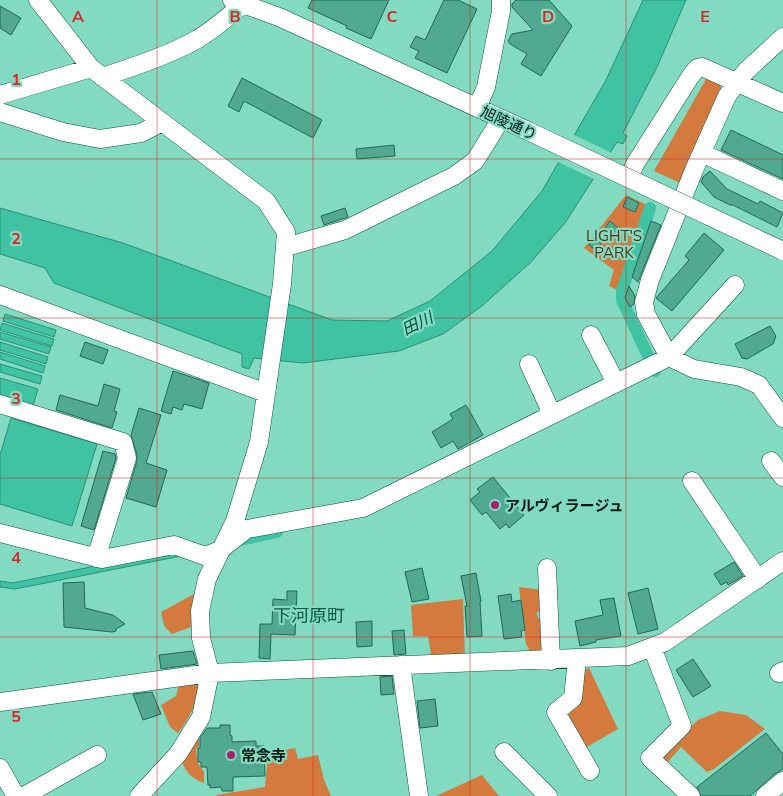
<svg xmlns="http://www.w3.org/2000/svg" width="783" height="796" viewBox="0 0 783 796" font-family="Mulish,'Noto Sans JP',sans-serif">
<rect width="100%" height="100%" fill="#82dbc0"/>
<path fill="#d47a3e" d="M706 79 720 84 722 94 680 183 654 171Z
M626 195 647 205 619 291 609 286 614 270 584 248Z
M519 587 542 590 543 609 537 612V616L542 622 547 653 532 655 526 644Z
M194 594 191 627 172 634 164 626 161 612Z
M463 599 465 657 431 655 428 636H413L411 605Z
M589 668 618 729 585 748 563 711 582 672Z
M193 682 200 689C195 706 189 719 178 733L170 727 161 705 176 696 179 685Z
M720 711 746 715 765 729 714 769 707 772 681 747 666 764 658 757 698 720Z
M199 734V746L196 749 198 763 204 772V783C192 778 187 774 182 762Z
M295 748 298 759 318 755 324 780 331 796H217L216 795 265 787 268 753Z
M482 775 499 796H436Z"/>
<path fill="#3fc3a2" stroke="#2c9077" d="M643 0H686L658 65 623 133 627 136 623 144 617 142 565 223 531 262 482 306 443 334 399 351 303 363 254 358 249 369 242 367V354L54 283 45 268 0 254V208L123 243 332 320 387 321 430 301 492 251 542 191 606 80Z
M5 314 56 330 54 337 3 321Z
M2 323 54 339 52 346 0 330Z
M0 332 51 347 49 354 0 339Z
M0 342 48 357 46 364 0 350Z
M0 352 45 366 43 373 0 359Z
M0 364 42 376 40 384 0 372Z
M0 378 38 389 33 406 0 396Z
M11 418 97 444 72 526 0 504V455Z
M178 549 186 555 15 589 0 587V581L13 583Z"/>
<path fill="#82dbc0" d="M572 134 612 153 596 180 556 161Z"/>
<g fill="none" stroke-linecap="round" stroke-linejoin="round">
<path stroke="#3fc3a2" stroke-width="12" d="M650 208 622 291V300L655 371
M235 541 277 532"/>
</g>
<path fill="#51a990" stroke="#226755" d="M312 0H389L371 39 346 28 347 26 308 8Z
M444 0H458L477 9 447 73 415 58 419 51 410 47 416 36 425 40Z
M516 0H549L572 26 541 76 521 64 527 54 510 44 508 41 512 34 533 30 512 7V4Z
M0 6 21 18 11 35 0 28Z
M242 78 322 120 313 138 244 101 239 112 228 106Z
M731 130 783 155V179L721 150Z
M394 145 395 156 357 159 356 149Z
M710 171 727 189 758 204 760 201 783 213 777 227 733 205H730L714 197 701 182 703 177Z
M627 197 639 203 635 212 623 207Z
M345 208 348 217 324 225 321 216Z
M610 221 619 229 612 240 602 232Z
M651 221 661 225 638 282 632 277Z
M704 233 724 250 672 311 656 298 689 260 685 256Z
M598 234 603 256 589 245Z
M629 286 635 296 634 304 630 307 625 298Z
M770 326 776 336 773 344 747 359 742 358 735 344Z
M85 342 108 350 103 364 80 356Z
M173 371 209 383 202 409 184 404 182 410 173 407 171 414 161 411Z
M104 384 120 389 114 411 117 412 112 428 56 410 60 395 98 406Z
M466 405 483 435 458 449 453 441 441 448 432 432 453 419 450 414Z
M139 408 161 415 146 463 167 470 156 507 126 498 137 461V455L131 435Z
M103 451 115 454 116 458 94 530 81 526Z
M493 477 524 515 509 528 506 524 500 529 486 512 482 515 470 500 480 492 477 489Z
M734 562 743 576 728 585 727 582 721 585 714 574Z
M422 568 429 599 412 602 405 572Z
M476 573 481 601 480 602 482 636 467 637 465 606H467L461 576Z
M84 582 85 608 113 615 125 624 116 629V631L112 632 64 627 63 583Z
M648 588 658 629 638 634 628 593Z
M287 591H297L295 635 271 634 270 659 259 658 260 624H272L273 599 287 600Z
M511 594 512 602 521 600 525 630 521 631 522 637 504 639 498 596Z
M614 598 621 636 596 640V642L580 646 575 621 603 615 600 600Z
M372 621V646L357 647 356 622Z
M404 630 406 654 394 655 392 631Z
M193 651 197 664 161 669 159 655Z
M693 659 711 686 693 697 676 670Z
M392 676 394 694 381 695 380 677Z
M152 692 161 714 143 720 133 694Z
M435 699 438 726 420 728 417 701Z
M220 725H230V735L232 736V742L256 741V746H264L265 776 233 777V791H222L221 787 210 788V785H208L207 767H201V762H198V748H200V738L207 728H220Z
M766 733 783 754V769L776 773 750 796H701L697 787Z"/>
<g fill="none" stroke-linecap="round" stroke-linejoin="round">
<g stroke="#055543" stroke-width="19">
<path id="minor" d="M38 0 91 68 266 201 286 232 282 284 259 442 235 521 207 579 200 611 201 638 210 673 201 717 178 754 139 796
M232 0 279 17 526 130
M783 37 746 71 727 96 694 170 650 280 644 302 646 314 669 357 694 369 741 377 759 385 783 418
M102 77C134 67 167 56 196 40 215 29 231 14 248 0
M0 95 91 68
M477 108 486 87 501 11V0
M0 112 63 132 100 139 141 133 162 122
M702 153 783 191
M629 178 635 164 690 77 697 68 702 67 783 103
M286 247 345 230 454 176 475 161 501 119
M0 295 266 393
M591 335 616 383
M529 364 552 414
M0 404 123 442 127 458 96 558
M771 461 783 477
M692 481 758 579
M0 533 102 559 174 545 205 556 220 550 247 529 363 508 669 357 735 285
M547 568 551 661
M652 647 682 726 650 758 691 796
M577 659 573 698 556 712 590 771
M401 665 419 796
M779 673 783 671
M0 702 210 673 628 656 665 642 783 561
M504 752 548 796
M0 768 16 796
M24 796 97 755
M765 796 783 781"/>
</g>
<use href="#minor" stroke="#fff" stroke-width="18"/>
<g stroke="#055543" stroke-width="19" stroke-linecap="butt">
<path id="minor-bridge" d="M526 130 783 251"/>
</g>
<use href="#minor-bridge" stroke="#fff" stroke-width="18"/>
</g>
<path fill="none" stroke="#d62828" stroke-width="1" stroke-opacity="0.55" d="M157 0V796M313 0V796M470 0V796M626 0V796M0 159H783M0 318H783M0 478H783M0 637H783"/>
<g fill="#a6206a" stroke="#82dbc0" stroke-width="2">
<circle cx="495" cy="505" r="5"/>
<circle cx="231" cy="755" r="5"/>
</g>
<g text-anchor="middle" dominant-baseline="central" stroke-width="4.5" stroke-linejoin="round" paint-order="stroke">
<g font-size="15" fill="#001912" stroke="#82dbc0">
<text transform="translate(509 123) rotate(25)">旭陵通り</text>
</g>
<g font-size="15" fill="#5a3013" stroke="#82dbc0">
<text x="614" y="235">LIGHT'S<tspan x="614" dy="17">PARK</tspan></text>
</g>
<g font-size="15" font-weight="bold" fill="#001912" stroke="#82dbc0" text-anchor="start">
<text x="505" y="505">アルヴィラージュ</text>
<text x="241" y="755">常念寺</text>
</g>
<g font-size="16" font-style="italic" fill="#004f3e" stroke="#82dbc0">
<text transform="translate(417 323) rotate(-26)">田川</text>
</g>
<g font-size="18" fill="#0c5847" stroke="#82dbc0">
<text x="309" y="615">下河原町</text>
</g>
</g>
<g font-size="16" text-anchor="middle" font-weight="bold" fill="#d62828" stroke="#82dbc0" stroke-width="4.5" stroke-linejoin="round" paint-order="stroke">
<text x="78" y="22">A</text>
<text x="235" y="22">B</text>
<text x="392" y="22">C</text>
<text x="548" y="22">D</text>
<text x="705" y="22">E</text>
<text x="16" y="85">1</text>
<text x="16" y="244">2</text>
<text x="16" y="404">3</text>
<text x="16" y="563">4</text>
<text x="16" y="722">5</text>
</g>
</svg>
